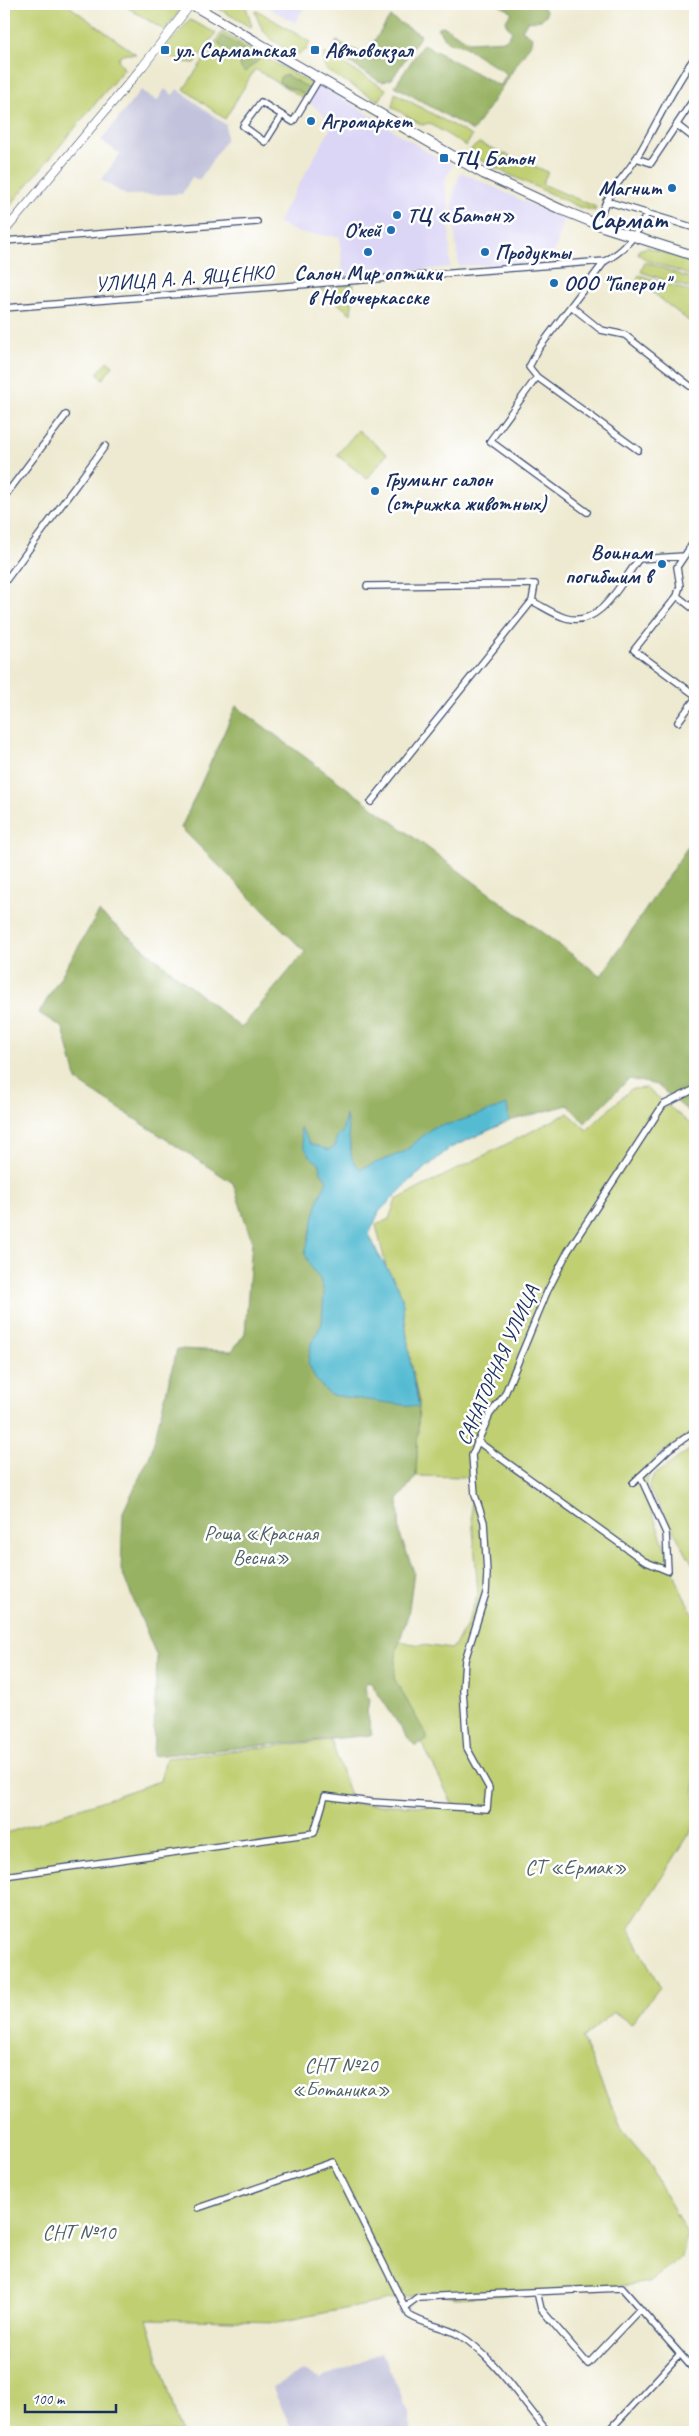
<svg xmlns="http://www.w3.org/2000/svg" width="699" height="2436" viewBox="0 0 699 2436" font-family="Caveat,sans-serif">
<rect width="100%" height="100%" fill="#fff"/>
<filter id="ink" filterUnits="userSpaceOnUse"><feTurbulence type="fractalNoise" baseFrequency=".02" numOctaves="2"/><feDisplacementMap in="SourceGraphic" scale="10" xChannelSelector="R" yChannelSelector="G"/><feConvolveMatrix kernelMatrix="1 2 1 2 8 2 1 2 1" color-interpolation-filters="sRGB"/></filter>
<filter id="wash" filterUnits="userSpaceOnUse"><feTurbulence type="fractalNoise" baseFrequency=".0096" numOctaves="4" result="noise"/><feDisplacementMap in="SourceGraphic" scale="20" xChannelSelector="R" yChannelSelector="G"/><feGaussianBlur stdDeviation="1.12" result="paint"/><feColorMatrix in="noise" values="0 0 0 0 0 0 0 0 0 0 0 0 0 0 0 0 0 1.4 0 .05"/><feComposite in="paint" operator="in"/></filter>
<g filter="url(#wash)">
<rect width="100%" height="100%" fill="#eeead1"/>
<path fill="#dcd6f6" d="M262 4H306L295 23Z
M316 84 352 104 427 152 453 165 444 182 449 206 450 267 343 278 340 237 299 233 277 223 332 126 322 113 305 99Z
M461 172 564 220 555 250 546 262 459 266 452 208 454 192Z"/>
<path fill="#c2c2dc" d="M165 89 173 95 177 89 226 125V140L199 180 192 177 182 194 126 195 101 180 120 154 101 140 141 90 157 101Z
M382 2352 410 2415V2432H293L272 2387 302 2371 321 2378Z"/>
<path fill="#c0cf71" stroke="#6e7f68" d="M4 4H66L136 54H122L118 59 124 69 4 213Z
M122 4H180L181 10 164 30Z
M211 4H245L252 26 250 27Z
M255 11 260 12 310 42 306 50 296 55C273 40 263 39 255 11Z
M190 20 216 33 195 63 183 62 161 53Z
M222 32 313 85 305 99 255 69 225 119 184 89Z
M325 53 386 89 379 101 327 71 323 63Z
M395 93 472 136 466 146 429 123 422 125 392 107Z
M479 143 548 172 542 184 596 207 595 211 579 207 493 167 471 154V149Z
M647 247 695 263V277L648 261 638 254 639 250Z
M645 262 695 280V290L641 272Z
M639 275 695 293V326L637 280Z
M354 284 351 314 320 289Z
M107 361 113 366 103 379 97 374Z
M358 430 387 454 367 479 337 455Z
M647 1088 695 1128V1430L655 1458 644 1490 681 1591 695 1618V1825L629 1929 660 1987 631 2024 614 2012 582 2039 623 2131 646 2158 687 2234 682 2258 649 2282 615 2287 455 2298 431 2292 278 2322 147 2319 181 2432H4V1834L160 1781 166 1758 331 1740 353 1804 454 1807 393 1685 363 1637 452 1649 466 1627 478 1594 469 1477 416 1476 419 1402 376 1225 389 1219 396 1200 568 1113 587 1130 631 1089Z
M695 1446V1568L648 1487 654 1475Z"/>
<path fill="#98b263" stroke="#5a7060" d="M498 4H539L546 10V15L541 20 527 22 522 30 532 37 531 43 473 131 395 86 423 44 498 85H501L507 74 462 45 448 42 437 28 443 26 469 42 506 40 512 32 505 22 512 12Z
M390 17 421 35 392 79 383 82 379 81 331 51 337 41 365 55Z
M223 36 256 57 259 60 245 72 241 69 240 64 218 43Z
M286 75 309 88 307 96C297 89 288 89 279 82L280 77Z
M236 706 601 976 695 836V1117L657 1085 629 1079 585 1123 568 1105 509 1121 450 1148 412 1179 379 1212 369 1234 378 1254 398 1286 402 1298 411 1367 419 1402 416 1476 398 1500 400 1535 414 1572 408 1615 397 1649 394 1678 428 1738 416 1746 409 1740 371 1683 366 1682 365 1689 369 1700 367 1712 372 1735 153 1756 157 1657 121 1570 123 1512 151 1453 177 1349 232 1351 245 1333 252 1242 233 1183 77 1081 63 1028 39 1013 99 912 241 1028 305 952 181 828Z"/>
<path fill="#54bbd2" stroke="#387598" d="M507 1105 509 1121 450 1148 412 1179 379 1212 369 1234 378 1254 398 1286 402 1298 411 1367 419 1407 330 1395 316 1380 308 1363 311 1344 322 1323 324 1293 320 1279 311 1268 305 1253 318 1201 327 1180 321 1172 320 1164C305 1155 302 1143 300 1127L311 1144 329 1150 336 1145V1138L342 1132 346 1115 352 1159 360 1169 404 1152 433 1127 453 1123Z"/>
</g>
<g filter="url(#ink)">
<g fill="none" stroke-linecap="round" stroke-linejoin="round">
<g stroke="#3b4b6f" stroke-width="8">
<path id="minor" d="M282 115 265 142 243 126 261 102 293 122 319 79
M677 125 695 139
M636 158 651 163 691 103
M606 201 695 228
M600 220C604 195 624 178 637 157 657 124 672 88 695 57
M4 241 257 222
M605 261 539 348 529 367 537 377 638 450
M571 306 601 330 625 335 690 386
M4 308 605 261C626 250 637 234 647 213
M537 377 490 441 587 512
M4 497 66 415
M695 540 677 567 680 586 677 596 634 650 695 695
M4 583 105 446
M367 586 535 584 532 601
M677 596 695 610
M678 722 695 699
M371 802 532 601C542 606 555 615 566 618 602 628 621 581 639 559L684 556
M477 1441 644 1561 668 1571 666 1533 640 1476
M633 1483 669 1449 695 1431
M4 1876 314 1833 325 1796 371 1802 487 1809 489 1788 467 1748 463 1690 465 1660 486 1593 487 1573 484 1522 475 1495 472 1455 490 1414 504 1396 547 1292 568 1251 663 1105 695 1089
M198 2208 333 2162 409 2315C424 2325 443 2326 459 2335 492 2354 523 2403 548 2432
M537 2292 541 2309 588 2364 640 2309
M406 2306 418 2297 622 2288 695 2371
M608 2432 680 2354"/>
</g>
<g stroke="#3b4b6f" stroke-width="9">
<path id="secondary" d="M4 232 143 66 191 4"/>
</g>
<g stroke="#3b4b6f" stroke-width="11">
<path id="primary" d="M191 4 484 174 562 210 604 227 695 256"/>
</g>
<use href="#minor" stroke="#fff" stroke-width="5.5"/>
<use href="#secondary" stroke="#fff" stroke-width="8"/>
<use href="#primary" stroke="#fff" stroke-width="9"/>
</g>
</g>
<g fill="#1f6fb2" stroke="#fff" stroke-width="2">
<rect x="160" y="45" width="10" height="10" rx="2.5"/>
<rect x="310" y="45" width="10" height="10" rx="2.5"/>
<circle cx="311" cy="121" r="5"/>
<rect x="439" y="153" width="10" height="10" rx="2.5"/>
<circle cx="672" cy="188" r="5"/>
<circle cx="397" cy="215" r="5"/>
<circle cx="391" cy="230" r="5"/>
<circle cx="368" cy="252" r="5"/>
<circle cx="485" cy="252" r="5"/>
<circle cx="554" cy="283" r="5"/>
<circle cx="375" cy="491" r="5"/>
<circle cx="662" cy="564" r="5"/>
</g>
<g text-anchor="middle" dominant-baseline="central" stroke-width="5" stroke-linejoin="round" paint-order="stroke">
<g font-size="21" font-weight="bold" fill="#1b2f5e" stroke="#fff" text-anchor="start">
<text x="175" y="50">ул. Сарматская</text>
<text x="325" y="50">Автовокзал</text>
<text x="321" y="121">Агромаркет</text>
<text x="454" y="158">ТЦ Батон</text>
<text x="662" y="188" text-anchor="end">Магнит</text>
<text x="407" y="215">ТЦ «Батон»</text>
<text x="381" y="230" text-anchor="end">О’кей</text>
<text x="495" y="252">Продукты</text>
<text x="368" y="273" text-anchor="middle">Салон Мир оптики<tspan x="368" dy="24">в Новочеркасске</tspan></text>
<text x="564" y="283">ООО "Гиперон"</text>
<text x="385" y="479">Груминг салон<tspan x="385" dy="24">(стрижка животных)</tspan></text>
<text x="652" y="552" text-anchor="end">Воинам<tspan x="652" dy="24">погибшим в</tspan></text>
</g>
<g font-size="21" fill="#1b2f5e" stroke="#fff">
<text transform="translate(184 278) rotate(-4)">УЛИЦА А. А. ЯЩЕНКО</text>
<text transform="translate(497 1365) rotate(-66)">САНАТОРНАЯ УЛИЦА</text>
</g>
<g font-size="21" fill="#4d5f64" stroke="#fff">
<text x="261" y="1533">Роща «Красная<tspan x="261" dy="24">Весна»</tspan></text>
<text x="576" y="1867">СТ «Ермак»</text>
<text x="341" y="2065">СНТ №20<tspan x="341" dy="24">«Ботаника»</tspan></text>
<text x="79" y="2232">СНТ №10</text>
</g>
<g font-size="26" font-weight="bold" fill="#1b2f5e" stroke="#fff">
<text x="629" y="219">Сармат</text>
</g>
</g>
<rect width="699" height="2436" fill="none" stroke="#fff" stroke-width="20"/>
<path d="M25 2404v8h91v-8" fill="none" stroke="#1b2f5e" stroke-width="2.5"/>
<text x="32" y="2404" font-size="15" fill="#1b2f5e" stroke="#ffffff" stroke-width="4" paint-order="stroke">100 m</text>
</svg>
